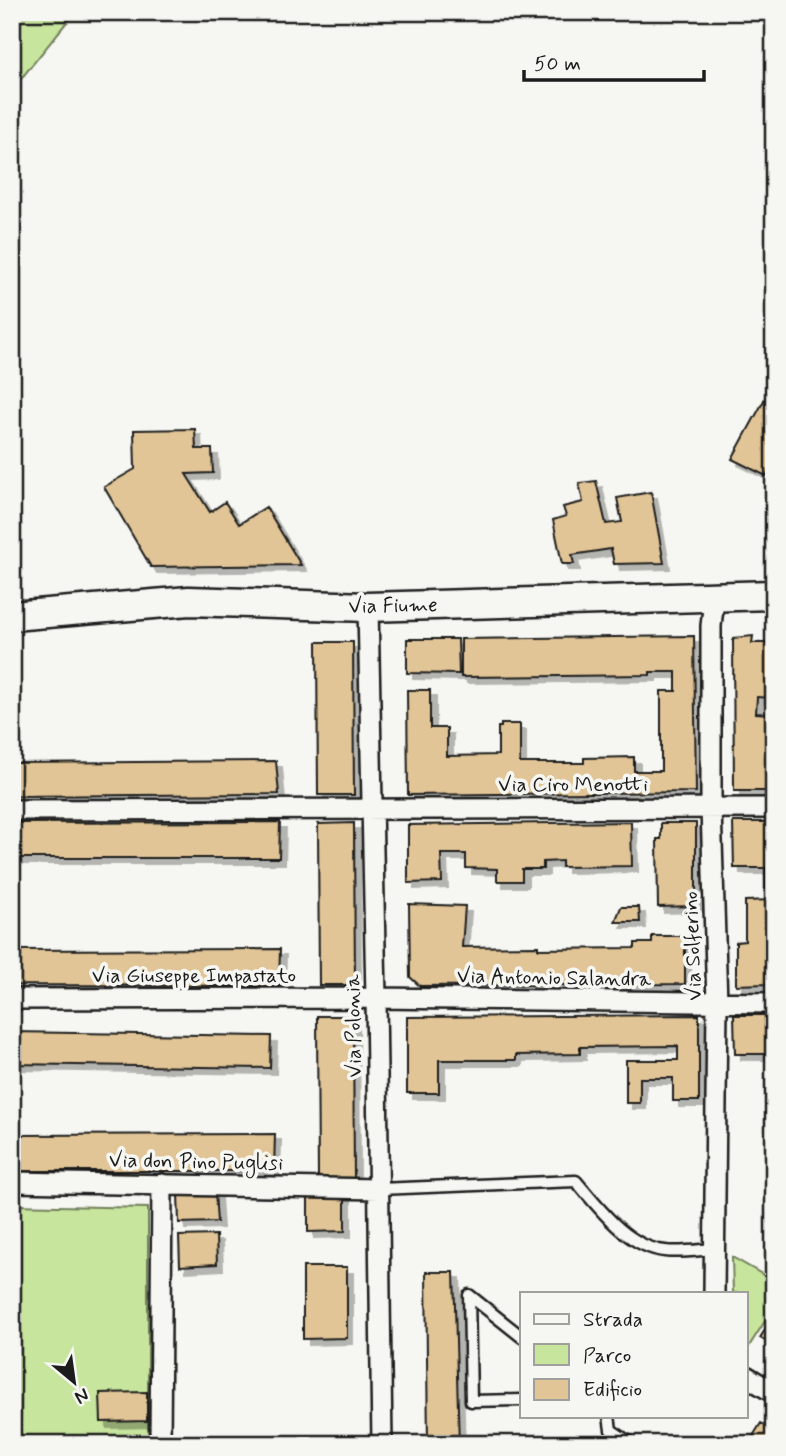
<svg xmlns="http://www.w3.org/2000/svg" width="786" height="1456" viewBox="0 0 786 1456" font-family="Mynerve,sans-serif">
<defs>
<filter id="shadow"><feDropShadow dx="6" dy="6" stdDeviation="0" flood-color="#0004"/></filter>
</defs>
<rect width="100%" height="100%" fill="#f6f6f2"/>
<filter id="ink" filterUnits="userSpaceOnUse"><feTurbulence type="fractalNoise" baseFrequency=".0143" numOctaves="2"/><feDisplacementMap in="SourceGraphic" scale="14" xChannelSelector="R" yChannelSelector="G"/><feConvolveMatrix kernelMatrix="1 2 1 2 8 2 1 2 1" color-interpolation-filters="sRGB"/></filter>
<g filter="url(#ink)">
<path fill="#c7e59d" stroke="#72805c" stroke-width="2" d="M12 12H75L12 90Z
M769 1127H774V1307L746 1351V1293H733L732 1257 769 1278Z
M12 1205 148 1208V1444H12Z"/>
<path fill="#e1c596" stroke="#1c1c1c" stroke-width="2" filter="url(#shadow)" d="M774 382V461L766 476 732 459Z
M195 429 196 449H212L213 473 186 474 210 512 225 502 239 524 266 507 301 565 151 567 104 487 135 469 134 430Z
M596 481 606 524 622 522 617 498 651 492 664 563 614 564 611 549 572 555 574 564H562L553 520 566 516 563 507 583 502 579 483Z
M694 636 696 792 408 795 407 690H430V728H447V756L498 755V727H501V724H520V763H584V758L634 757V771H661V691H676V672H650V675L461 677V639Z
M753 636 752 643H774V698L757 697 756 713 774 714V791H734L733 638Z
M407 639H458L459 674 407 673Z
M317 642H353L354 795H318Z
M276 761 279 794 12 796V763Z
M280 822 279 858H12V823Z
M631 822 632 866 562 867V861L543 862V869H522V881H497V869L466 868V854H441L442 882 408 883V825Z
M733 822H774V889H766V868H734Z
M354 823 355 985H319L318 824Z
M661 823H696V906L658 907 657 839H661Z
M774 900V941L767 942V984L736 985V942L745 941V901Z
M409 904 465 906 462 947 538 946V949L635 948V943H652V936H685V984L420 986 410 977Z
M621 907H639L640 922H615Z
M280 949 279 986 12 985V950Z
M699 1015V1101H673V1078H640V1103H626V1060H678V1046L580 1047V1054L516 1055V1060H439V1093H407V1017Z
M734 1015H774V1054H735Z
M317 1016H353L354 1178H318Z
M12 1032 271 1036 270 1068 12 1064Z
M275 1134 274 1171H12V1135Z
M215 1192 217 1222 179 1223 178 1194Z
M345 1194V1231L308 1232V1195Z
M216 1235 217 1264 180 1266 179 1236Z
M303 1267H347V1338L303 1339Z
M426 1272H454L459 1444H428Z
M774 1315V1346L760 1338Z
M147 1392V1421L101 1422 100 1393Z
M761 1423 774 1431V1444H748Z"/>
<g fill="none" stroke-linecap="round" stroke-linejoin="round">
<g stroke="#1c1c1c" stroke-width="15">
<path id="service" d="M379 1189 576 1181C599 1208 627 1247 665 1251 680 1253 699 1250 714 1249
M522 1337 469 1295 471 1401 522 1400
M609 1416 611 1430 632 1444"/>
</g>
<g stroke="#1c1c1c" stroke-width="24">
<path id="minor" d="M368 607 376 998 382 1444
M12 810 774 808
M12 999 376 998 774 1003
M12 1182 379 1189
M714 1293 717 1003 711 808V626L714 599
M746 1376 774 1393
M160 1444 162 1184"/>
</g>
<g stroke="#1c1c1c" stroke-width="33">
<path id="secondary" d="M12 616 189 601 368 607 774 595"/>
</g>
<use href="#service" stroke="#f6f6f2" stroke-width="10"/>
<use href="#minor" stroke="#f6f6f2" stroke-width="19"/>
<use href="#secondary" stroke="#f6f6f2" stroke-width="28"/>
</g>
</g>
<g text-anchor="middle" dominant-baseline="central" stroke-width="7" stroke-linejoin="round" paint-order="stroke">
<g font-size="21" fill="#1c1c1c" stroke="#f6f6f2">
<text transform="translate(393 606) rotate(-1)">Via Fiume</text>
<text x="573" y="785">Via Ciro Menotti</text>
<text transform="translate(693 946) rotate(-92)">Via Solferino</text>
<text x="194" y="976">Via Giuseppe Impastato</text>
<text transform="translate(554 978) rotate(1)">Via Antonio Salandra</text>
<text transform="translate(354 1026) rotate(-91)">Via Polonia</text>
<text transform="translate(196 1162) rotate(1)">Via don Pino Puglisi</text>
</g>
</g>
<rect width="786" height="1456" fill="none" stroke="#f6f6f2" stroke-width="42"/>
<rect x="21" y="21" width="744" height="1414" fill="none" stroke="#1c1c1c" stroke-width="2.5" filter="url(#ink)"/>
<rect x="520" y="1292" width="228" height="126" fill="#f6f6f2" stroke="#9f9f9c" stroke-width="2"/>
<rect x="534" y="1314" width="35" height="10" fill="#f6f6f2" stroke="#9f9f9c" stroke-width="2"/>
<text x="583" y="1326" font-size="21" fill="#1c1c1c">Strada</text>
<rect x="534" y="1344" width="35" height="21" fill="#c7e59d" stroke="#9f9f9c" stroke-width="2"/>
<text x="583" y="1362" font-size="21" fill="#1c1c1c">Parco</text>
<rect x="534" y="1379" width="35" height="21" fill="#e1c596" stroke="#9f9f9c" stroke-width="2"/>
<text x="583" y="1396" font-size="21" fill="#1c1c1c">Edificio</text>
<g transform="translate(74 1382) rotate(151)" stroke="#f6f6f2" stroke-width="5" paint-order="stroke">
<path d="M0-5L12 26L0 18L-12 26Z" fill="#1c1c1c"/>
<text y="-10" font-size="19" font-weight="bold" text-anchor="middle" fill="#1c1c1c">N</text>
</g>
<path d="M524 70v10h180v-10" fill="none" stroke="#1c1c1c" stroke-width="3.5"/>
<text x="534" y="70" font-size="21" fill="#1c1c1c" stroke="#f6f6f2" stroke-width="5" paint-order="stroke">50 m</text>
</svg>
